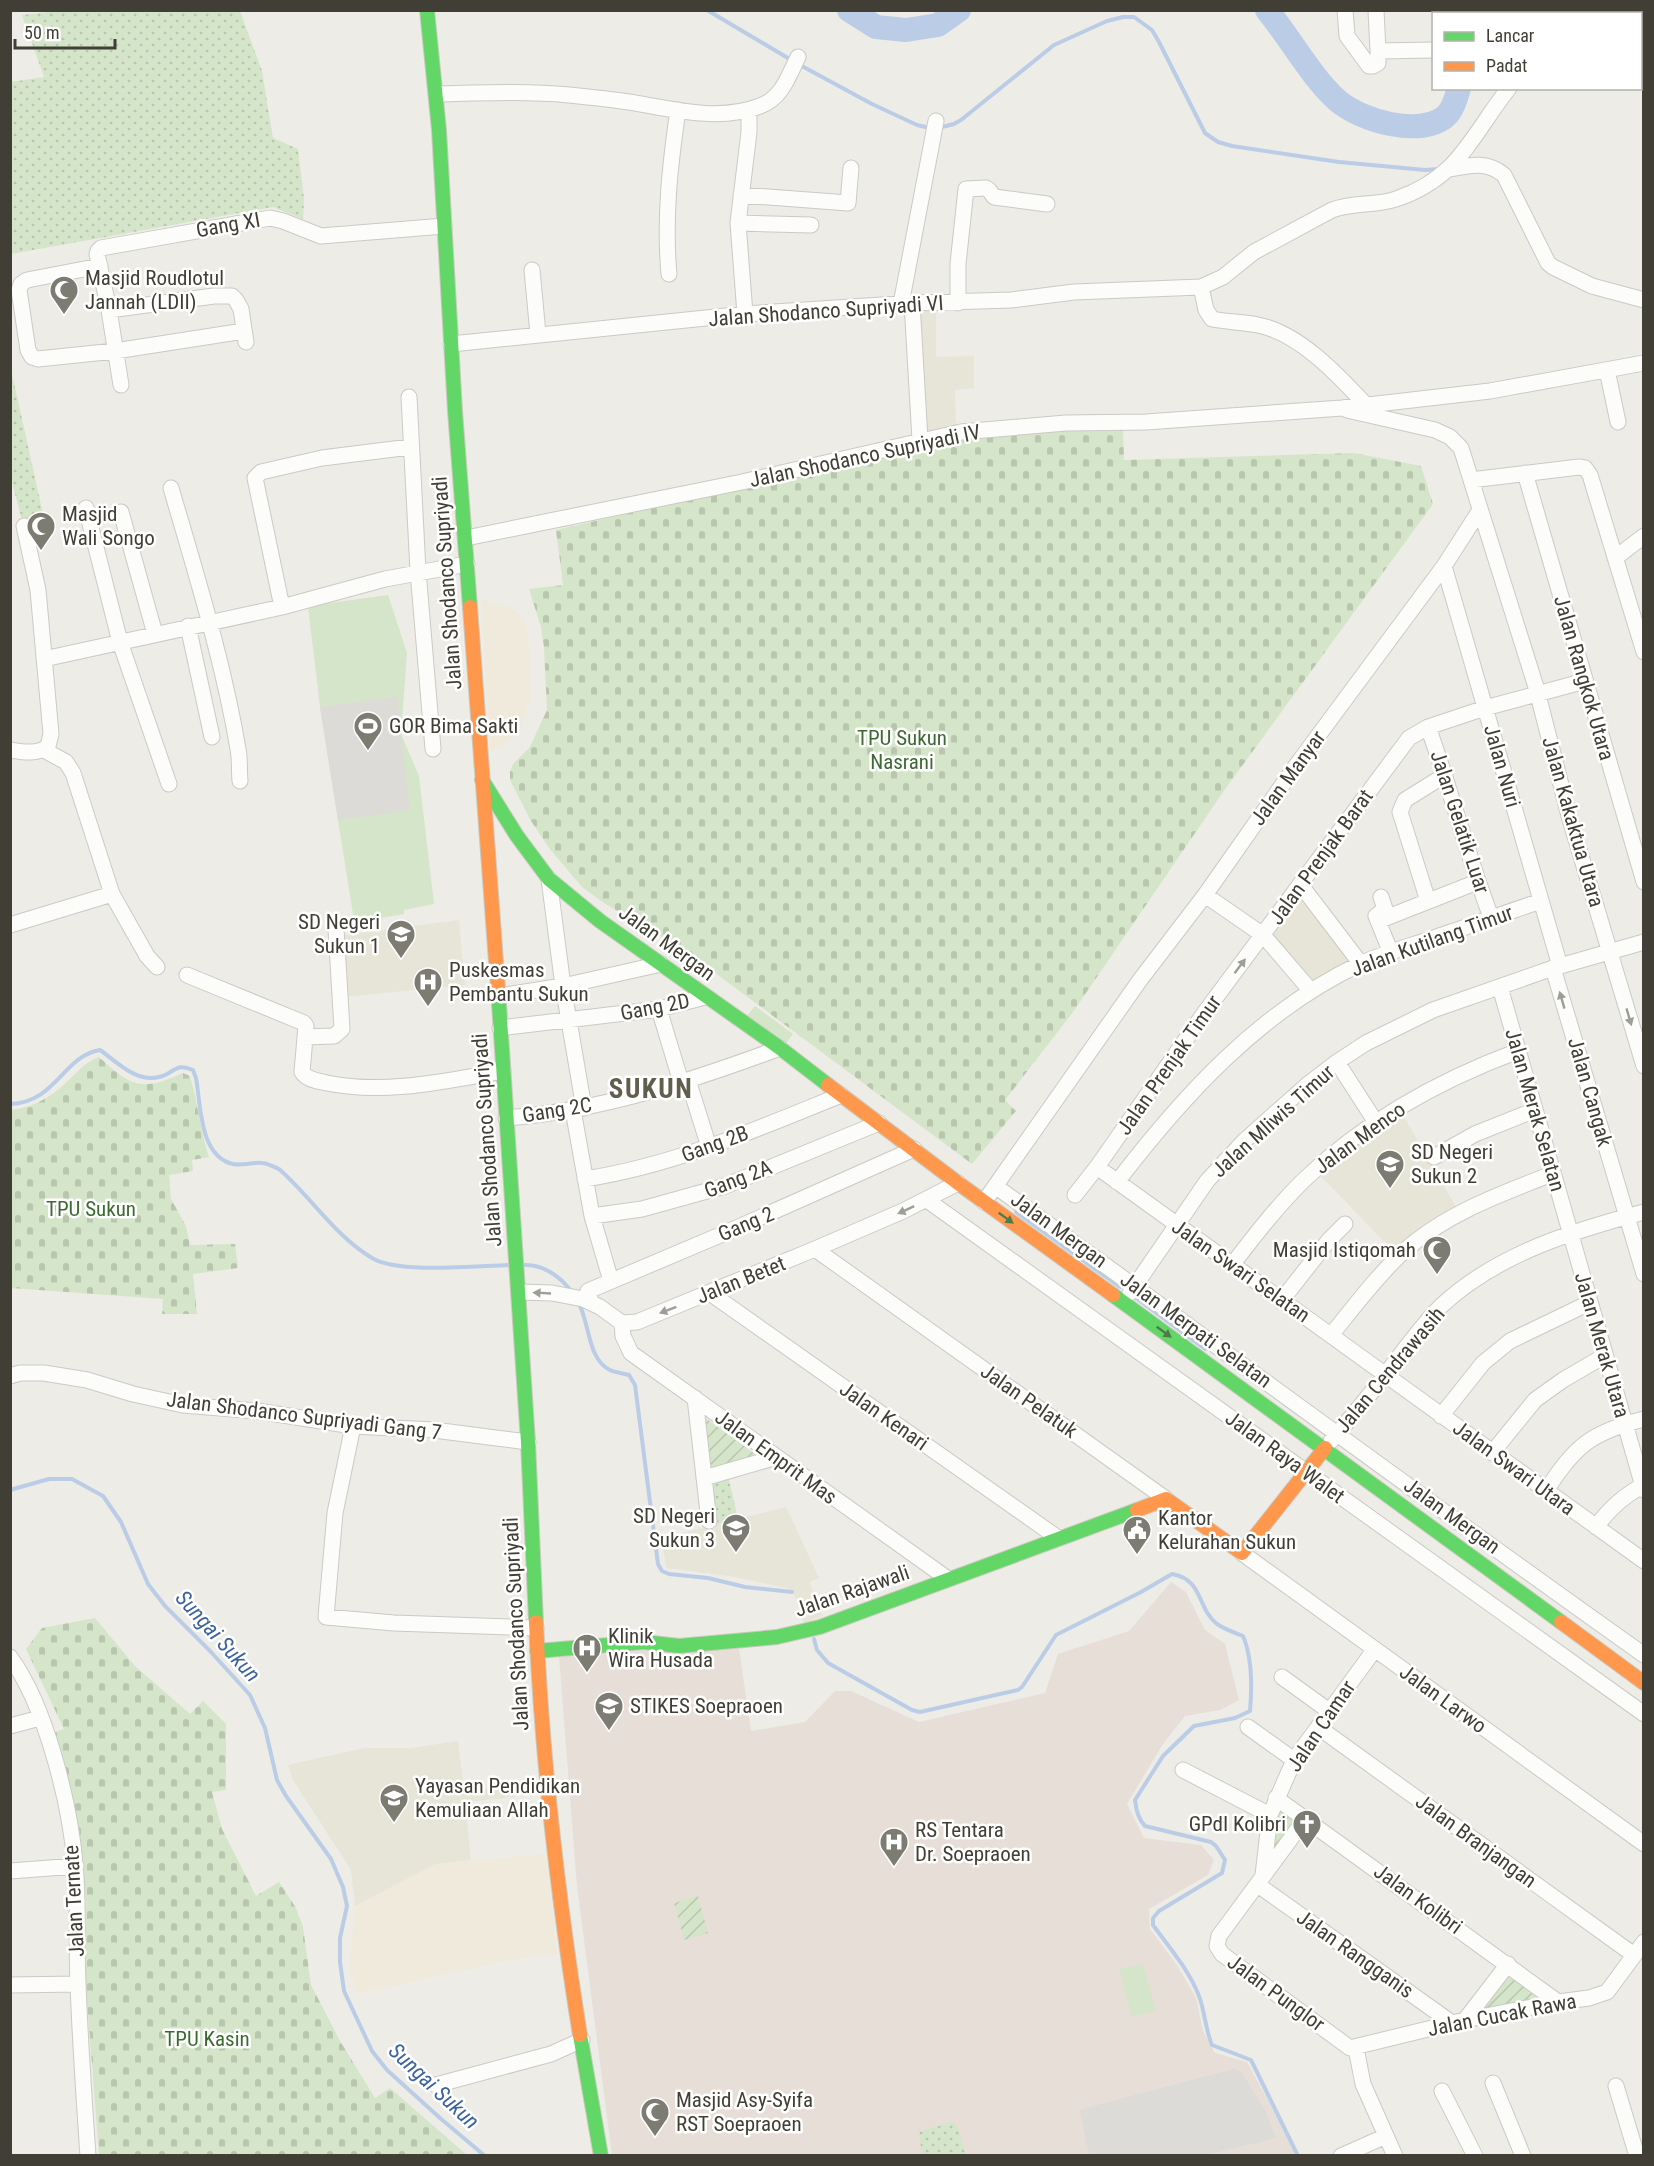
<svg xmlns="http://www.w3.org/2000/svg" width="1654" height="2166" viewBox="0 0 1654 2166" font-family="'Roboto Condensed',sans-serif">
<defs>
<pattern id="grass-dots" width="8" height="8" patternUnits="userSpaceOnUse" patternTransform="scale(1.5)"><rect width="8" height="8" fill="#d5e5c9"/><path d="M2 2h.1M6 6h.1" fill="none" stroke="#b8c6ad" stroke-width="1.8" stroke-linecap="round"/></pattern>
<pattern id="cemetery-stones" width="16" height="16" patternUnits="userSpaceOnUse" patternTransform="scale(1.5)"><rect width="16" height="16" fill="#d5e5c9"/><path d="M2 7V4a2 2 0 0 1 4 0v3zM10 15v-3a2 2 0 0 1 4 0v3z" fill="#b8c6ad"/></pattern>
<pattern id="garden-furrows" width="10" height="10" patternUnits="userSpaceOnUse" patternTransform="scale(1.5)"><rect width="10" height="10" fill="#d5e5c9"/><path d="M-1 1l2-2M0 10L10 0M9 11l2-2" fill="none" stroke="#b8c6ad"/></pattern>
</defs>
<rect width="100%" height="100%" fill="#edece7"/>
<path fill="#efeadb" d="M481 599 511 608 521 615 528 634 531 695 521 725 503 747 491 751Z
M546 1854 557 1954 516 1959 357 1994 350 1967 355 1906 435 1864Z"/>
<path fill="#e7e5d7" d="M936 306V357L974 356V388L955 390 956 427 923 433 915 307Z
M1301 896 1351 960 1314 985 1272 933Z
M459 920 465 985 343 997 338 936Z
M1400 1110 1456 1207 1395 1253 1317 1172Z
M786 1507 819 1578 809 1582 823 1616 804 1623 795 1596 787 1588 729 1576 666 1568 662 1538Z
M458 1741 464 1791 514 1786 515 1797 465 1802 471 1860 435 1864 355 1906 351 1870 293 1780 288 1765 364 1748H411Z"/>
<path fill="#e7ded8" d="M1171 1582 1186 1592 1205 1630 1225 1644 1239 1700 1220 1710 1185 1716 1163 1744 1127 1804 1144 1838 1201 1845 1214 1860 1208 1875 1149 1909 1150 1929 1177 1965 1196 1998 1203 2031 1215 2053 1247 2062 1283 2127 1295 2155H612L577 1886 559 1657 647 1648 739 1649 751 1731 805 1722 835 1691H851L919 1722 1045 1693 1058 1654 1129 1631Z"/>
<path fill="url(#grass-dots)" d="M64 10 240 11 262 71 273 138 298 149 304 199 303 219 273 207 11 254V82L44 77 22 15Z
M10 365 43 514 22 520 11 479Z
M728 1476 738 1519 713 1525 711 1482Z
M949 2122 956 2124 958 2128 966 2155H922L919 2132Z"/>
<path fill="url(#cemetery-stones)" d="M1065 428 1123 429 1124 460 1354 453 1421 466 1433 504 1223 792 1073 1012 1005 1100 1016 1111 972 1164 687 952 604 903 582 887 549 848 531 821 510 780V771L513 764 530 747 547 710 544 647 541 627 529 589 563 585 556 530 957 438Z
M99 1057C132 1087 141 1092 183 1073L190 1076C198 1103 200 1130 209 1157L192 1160 193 1171 169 1175 171 1199 186 1226 190 1245 235 1244 238 1268 193 1274 197 1314H162L163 1299 11 1288V1110C35 1107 51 1097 69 1080 79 1070 86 1062 99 1057Z
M95 1618 135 1666 190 1714 203 1701 226 1724V1790L212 1792 222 1829 256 1896 279 1882 296 1908 303 1927 311 1985 340 2041 375 2098 390 2088 467 2155H99L86 1987V1901L78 1836 53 1733 64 1729 26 1649 42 1628Z"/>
<path fill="url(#garden-furrows)" d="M704 1417 758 1456 711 1470Z
M1279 1807 1298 1819 1272 1851 1278 1810Z
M698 1896 708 1933 684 1940 674 1903Z
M1508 1973 1540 1993V1999L1482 2009Z"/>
<path fill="#d5e5c9" d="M388 595 407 653 401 734 419 776 434 904 404 910V914L369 920 355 927 320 707 308 606Z
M755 1006 793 1034 784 1046 746 1017Z
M1143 1964 1156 2011 1132 2017 1119 1969Z"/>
<path fill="#dcdbd7" d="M397 697 410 810 338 820 320 707Z
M1233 2069 1241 2071 1266 2112 1276 2138 1206 2155H1089L1080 2111 1082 2109Z"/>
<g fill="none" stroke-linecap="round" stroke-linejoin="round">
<path stroke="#bbcde6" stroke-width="4" d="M707 10 793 61
M800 65 872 104 917 125 930 128
M938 128 954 124 961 120 1054 45 1107 21 1123 17H1134L1152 30 1159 42 1205 133 1218 142 1232 146 1339 162 1425 170 1439 169
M10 1104C56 1103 63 1056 100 1050 116 1061 136 1083 159 1077 174 1074 174 1062 193 1070L196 1078C201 1105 199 1156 233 1164 243 1166 252 1162 262 1163 267 1163 274 1167 279 1169 311 1197 335 1236 372 1258 398 1274 475 1266 508 1265
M1016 1212 1120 1287
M524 1265C542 1264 560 1276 571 1291
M1136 1298 1205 1349
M578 1302C590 1322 587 1359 610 1370 616 1373 623 1373 629 1375L635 1385 658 1564 662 1571 669 1574 708 1578 745 1587 792 1592
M10 1490 49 1479H72L103 1496 121 1522 148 1584 165 1606 211 1652 250 1695 265 1728 277 1780 286 1796 331 1859 343 1887 347 1906 340 1938V1962L344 1991 372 2051 387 2070 440 2118 485 2156
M814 1639 817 1650 828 1663 912 1710 920 1712 1018 1690 1022 1687 1056 1635 1141 1592 1172 1574C1204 1580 1196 1607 1217 1624 1224 1629 1235 1633 1243 1636 1252 1657 1252 1688 1250 1711L1235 1718 1194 1726 1163 1756 1135 1800C1136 1810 1138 1819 1145 1826L1211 1842 1216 1846 1225 1860 1222 1873 1159 1911 1153 1918V1925C1169 1947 1189 1970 1199 1996 1205 2012 1205 2028 1212 2045L1251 2060 1298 2156"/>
<path stroke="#bbcde6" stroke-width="24" d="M849 10 876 27 906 30 938 25 959 10
M1267 10C1291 39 1311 77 1338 101 1362 121 1418 137 1445 117 1453 110 1456 98 1459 88
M1482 14 1483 10"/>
<g stroke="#cbcac5" stroke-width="17">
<path id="street" d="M1345 10 1347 36 1369 66H1373L1378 63V51
M1376 10 1378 51 1434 50
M1463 14V10
M436 94C481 93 525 91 569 95 589 97 609 99 629 102 671 109 719 122 760 106 782 98 788 77 798 57
M1450 169C1471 165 1487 161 1504 175L1548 263 1553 267 1592 286 1644 300
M741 195 848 203 851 168
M738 223 811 225
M100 266 27 280 21 284 19 290 28 350 32 357 38 359 115 351 244 331
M532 270 538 334
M669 274C664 218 670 165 678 110
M1201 287 1206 310 1212 319C1228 322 1243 322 1258 325 1299 333 1338 375 1365 404
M912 303 920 440
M958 303V264L966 189 986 188 989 190 994 197 1047 204
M901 304 936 121
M109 310 214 296H232L236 300 241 309 246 342
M745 314 738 223 749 132V110
M451 344 745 314 912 303 1011 300 1074 292 1201 287 1223 277 1254 252 1332 210C1353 202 1375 206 1396 199 1459 178 1471 136 1509 88
M1607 370 1618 422
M121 385 109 310 97 254 98 251 101 248 270 218 283 221 321 236 444 226
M409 397 418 571 433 749
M1347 410 1435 430 1450 437 1461 448 1536 687 1569 816 1644 1066
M1525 473 1644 882
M1471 480 1579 467 1585 468 1590 475 1644 652
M171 488C196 574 223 660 238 749 240 759 239 770 240 781
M86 508 120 642 169 784
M121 512 155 634
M466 538 742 482 961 432 1066 423 1146 422 1342 408 1490 391 1644 363
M1615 558 1644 536
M1444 566 1560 966
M282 607 255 478 261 472 322 458 410 447
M188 626 212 737
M44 659 282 607 385 579 467 564
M1428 727C1451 790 1467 855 1491 917
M10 750C23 752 38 755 48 746L51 734 38 590 24 526
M44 750 66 762 73 773 112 894 147 956 157 967
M549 879 563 986 584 1108
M1300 884 1361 964
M1205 895 1263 935 1311 991
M1381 897 1385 909 1376 916 1391 953
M1428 901 1400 812 1405 800 1445 775
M1378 921 1477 882
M10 925 112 894
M1553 968 1644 1274
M187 975 304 1023 306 1026 302 1072C307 1080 318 1081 327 1083 385 1095 445 1081 503 1071
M1500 987 1644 1490
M499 996 563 986 661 964
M659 1009 681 1082
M500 1028 659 1009 705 997
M305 1037 334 1036 342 1029 336 929
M1337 1062 1375 1121
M688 1080 709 1147
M573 1110 592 1216 611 1281
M506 1118C600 1111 691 1081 780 1048
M1434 1157 1475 1134 1535 1110
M1097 1167 1644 1561
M585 1179C675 1165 757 1129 841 1095
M1117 1182C1183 1096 1260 1011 1360 964 1386 952 1415 945 1442 935 1475 924 1508 912 1541 901
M995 1186C1212 1341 1426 1501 1644 1655
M1075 1195 1097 1167 1205 1012 1409 738 1428 727 1485 708 1585 681
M927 1200 1644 1714
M984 1202 1140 980 1205 895 1295 767 1444 566 1480 510
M592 1216 642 1209 725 1186 879 1123
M815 1249 1166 1499
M1232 1265C1255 1235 1279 1204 1306 1178 1367 1120 1440 1080 1518 1051
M519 1292 552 1293 583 1299 600 1307 622 1323 637 1322 815 1249 903 1211 958 1183
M710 1293 1058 1538
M1130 1293 1207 1181 1244 1141 1307 1085 1337 1062 1366 1043 1433 1010 1553 968 1644 942
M1281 1301 1329 1240 1345 1224
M591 1302 588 1291 732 1230 914 1149
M622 1323 623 1336 631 1353 948 1579
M1331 1335C1354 1307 1376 1277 1403 1252 1445 1214 1500 1194 1552 1174
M10 1376 20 1373H44L87 1380 133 1394 183 1405 257 1411 353 1426 434 1430 528 1442
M695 1398 709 1521
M1441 1416 1483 1363 1510 1341 1589 1303
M353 1426 335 1513 326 1617 394 1623 536 1628
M1331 1441C1352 1417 1372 1392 1392 1366 1407 1346 1423 1324 1441 1306 1497 1254 1572 1231 1644 1212
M1492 1453 1535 1400 1563 1380 1604 1356
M704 1478 777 1457
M1546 1491C1574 1446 1592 1432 1644 1419
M1596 1527C1609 1509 1623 1496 1642 1486
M1242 1553 1644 1844
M10 1657C46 1706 70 1804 75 1864 79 1903 76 1943 78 1983 80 2040 84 2098 88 2156
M1282 1677 1329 1711
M10 1726 40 1718
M1248 1727 1294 1760
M1318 1727 1634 1955
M1183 1770 1270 1815
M1276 1798 1558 2002
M1306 1818 1219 1936 1217 1946 1222 1954 1350 2048 1465 2020 1558 2002 1589 1998 1607 1992 1644 1942
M10 1871 76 1866
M1263 1875 1270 1815 1294 1760 1375 1649
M1258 1885 1452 2023
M10 1985 78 1984
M1465 2020 1508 1964
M1356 2048 1363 2084 1395 2156
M1493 2083 1523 2156
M436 2085 551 2054 582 2040
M1616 2086 1637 2156
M1442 2091 1475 2156
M1341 2156 1386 2136"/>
</g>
<g stroke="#cbcabe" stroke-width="16">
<path id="fast" d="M427 10 439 130 455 411 470 607
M482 780 517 836 549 879 600 921 780 1048 828 1085
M498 989 528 1442 536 1622
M1113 1295 1561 1622
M537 1651 644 1642 679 1646 777 1637 820 1627 1137 1510
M580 2035 601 2156"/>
</g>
<g stroke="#cbcabe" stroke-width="16">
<path id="slow" d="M470 607 498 989
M828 1085 958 1183 1113 1295
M1137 1510 1166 1499 1242 1553 1325 1448
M536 1622C542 1760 558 1898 580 2035
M1561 1622 1644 1683"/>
</g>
<use href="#street" stroke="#fcfcfb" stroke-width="15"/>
<use href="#fast" stroke="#63d668" stroke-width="14"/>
<use href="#slow" stroke="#ff974d" stroke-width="14"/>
</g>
<defs><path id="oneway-solid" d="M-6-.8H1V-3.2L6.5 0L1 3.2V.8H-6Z" transform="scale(1.5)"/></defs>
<g fill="#9e9e98">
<use href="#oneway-solid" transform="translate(1240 966) rotate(-53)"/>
<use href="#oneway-solid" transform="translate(1562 1000) rotate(-106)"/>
<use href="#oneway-solid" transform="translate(1629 1017) rotate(74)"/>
<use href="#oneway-solid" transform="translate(906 1210) rotate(155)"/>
<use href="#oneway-solid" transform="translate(542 1293) rotate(-177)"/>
<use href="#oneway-solid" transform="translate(668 1310) rotate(159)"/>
</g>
<g fill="#4f7b49">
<use href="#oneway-solid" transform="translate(1006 1218) rotate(36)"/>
<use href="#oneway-solid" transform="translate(1164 1332) rotate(36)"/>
</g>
<defs>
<g id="mosque-pin" transform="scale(1.5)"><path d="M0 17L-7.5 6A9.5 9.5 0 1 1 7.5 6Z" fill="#7d7c73" stroke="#fff"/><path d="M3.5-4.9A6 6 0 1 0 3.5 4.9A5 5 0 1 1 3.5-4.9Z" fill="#fff"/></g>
<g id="stadium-pin" transform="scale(1.5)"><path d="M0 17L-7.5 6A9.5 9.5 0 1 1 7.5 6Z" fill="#7d7c73" stroke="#fff"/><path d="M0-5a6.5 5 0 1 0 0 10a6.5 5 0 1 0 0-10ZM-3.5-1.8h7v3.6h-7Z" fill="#fff"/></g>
<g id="school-pin" transform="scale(1.5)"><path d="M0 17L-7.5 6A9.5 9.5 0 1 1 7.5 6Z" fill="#7d7c73" stroke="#fff"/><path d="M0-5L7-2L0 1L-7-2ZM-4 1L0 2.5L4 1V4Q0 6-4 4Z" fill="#fff"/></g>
<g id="hospital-pin" transform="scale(1.5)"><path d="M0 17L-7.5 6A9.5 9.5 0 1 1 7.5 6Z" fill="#7d7c73" stroke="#fff"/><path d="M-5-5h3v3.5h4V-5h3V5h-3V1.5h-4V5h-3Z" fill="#fff"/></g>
<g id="civic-pin" transform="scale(1.5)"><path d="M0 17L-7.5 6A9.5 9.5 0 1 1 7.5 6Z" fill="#7d7c73" stroke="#fff"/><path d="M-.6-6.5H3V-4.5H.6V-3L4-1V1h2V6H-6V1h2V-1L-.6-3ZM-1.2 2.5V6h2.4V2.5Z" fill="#fff"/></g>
<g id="university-pin" transform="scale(1.5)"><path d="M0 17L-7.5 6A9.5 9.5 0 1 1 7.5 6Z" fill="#7d7c73" stroke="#fff"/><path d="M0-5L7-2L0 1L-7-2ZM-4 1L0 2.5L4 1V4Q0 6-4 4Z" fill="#fff"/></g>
<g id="church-pin" transform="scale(1.5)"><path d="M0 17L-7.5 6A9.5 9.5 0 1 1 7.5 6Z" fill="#7d7c73" stroke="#fff"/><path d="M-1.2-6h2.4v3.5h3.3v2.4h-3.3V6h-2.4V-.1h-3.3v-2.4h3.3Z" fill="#fff"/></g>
</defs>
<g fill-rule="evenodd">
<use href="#mosque-pin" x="64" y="290"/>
<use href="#mosque-pin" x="41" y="526"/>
<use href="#stadium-pin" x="368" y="726"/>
<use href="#school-pin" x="401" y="934"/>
<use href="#hospital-pin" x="428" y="982"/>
<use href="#school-pin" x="1390" y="1164"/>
<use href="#mosque-pin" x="1437" y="1250"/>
<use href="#school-pin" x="736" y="1528"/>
<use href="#civic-pin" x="1137" y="1530"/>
<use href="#hospital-pin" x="587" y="1648"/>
<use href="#university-pin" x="609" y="1706"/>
<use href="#school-pin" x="394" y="1798"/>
<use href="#church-pin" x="1307" y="1824"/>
<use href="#hospital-pin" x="894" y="1842"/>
<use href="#mosque-pin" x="655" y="2112"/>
</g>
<g text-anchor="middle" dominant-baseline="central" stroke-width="5" stroke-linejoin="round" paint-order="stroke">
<g font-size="21" fill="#413f35" stroke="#fff">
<text transform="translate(228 225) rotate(-10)">Gang XI</text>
<text transform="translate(826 311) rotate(-4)">Jalan Shodanco Supriyadi VI</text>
<text transform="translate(865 456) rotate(-12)">Jalan Shodanco Supriyadi IV</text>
<text transform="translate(447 583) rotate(-94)">Jalan Shodanco Supriyadi</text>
<text transform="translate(1584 678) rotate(74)">Jalan Rangkok Utara</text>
<text transform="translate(1502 766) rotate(74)">Jalan Nuri</text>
<text transform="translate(1288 778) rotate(-54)">Jalan Manyar</text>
<text transform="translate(1460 822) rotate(72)">Jalan Gelatik Luar</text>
<text transform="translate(1573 822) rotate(74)">Jalan Kakaktua Utara</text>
<text transform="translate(1321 857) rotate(-54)">Jalan Prenjak Barat</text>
<text transform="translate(1432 941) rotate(-20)">Jalan Kutilang Timur</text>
<text transform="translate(667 943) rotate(36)">Jalan Mergan</text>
<text transform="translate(655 1007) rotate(-11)">Gang 2D</text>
<text transform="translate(1169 1065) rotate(-55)">Jalan Prenjak Timur</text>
<text transform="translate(1590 1092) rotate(74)">Jalan Cangak</text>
<text transform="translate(557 1110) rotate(-9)">Gang 2C</text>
<text transform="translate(1535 1110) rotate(74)">Jalan Merak Selatan</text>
<text transform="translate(1273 1121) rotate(-42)">Jalan Mliwis Timur</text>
<text transform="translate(1360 1138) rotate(-36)">Jalan Menco</text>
<text transform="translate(487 1140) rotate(-94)">Jalan Shodanco Supriyadi</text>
<text transform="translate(715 1144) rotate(-20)">Gang 2B</text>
<text transform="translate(738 1179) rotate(-21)">Gang 2A</text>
<text transform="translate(746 1224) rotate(-23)">Gang 2</text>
<text transform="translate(1059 1230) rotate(36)">Jalan Mergan</text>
<text transform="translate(1241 1271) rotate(35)">Jalan Swari Selatan</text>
<text transform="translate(741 1280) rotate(-22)">Jalan Betet</text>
<text transform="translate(1196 1330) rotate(36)">Jalan Merpati Selatan</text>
<text transform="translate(1602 1345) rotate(74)">Jalan Merak Utara</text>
<text transform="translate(1390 1370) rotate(-50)">Jalan Cendrawasih</text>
<text transform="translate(1029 1401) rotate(35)">Jalan Pelatuk</text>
<text transform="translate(304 1416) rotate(7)">Jalan Shodanco Supriyadi Gang 7</text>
<text transform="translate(884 1416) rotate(35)">Jalan Kenari</text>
<text transform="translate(776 1457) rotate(36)">Jalan Emprit Mas</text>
<text transform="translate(1285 1457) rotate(36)">Jalan Raya Walet</text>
<text transform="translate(1514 1468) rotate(36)">Jalan Swari Utara</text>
<text transform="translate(1452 1516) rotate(36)">Jalan Mergan</text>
<text transform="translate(852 1591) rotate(-19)">Jalan Rajawali</text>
<text transform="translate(516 1624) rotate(-93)">Jalan Shodanco Supriyadi</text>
<text transform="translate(1443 1699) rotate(36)">Jalan Larwo</text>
<text transform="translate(1321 1726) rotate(-56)">Jalan Camar</text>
<text transform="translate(1476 1841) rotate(36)">Jalan Branjangan</text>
<text transform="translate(1418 1899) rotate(36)">Jalan Kolibri</text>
<text transform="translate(74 1901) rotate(-93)">Jalan Ternate</text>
<text transform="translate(1355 1954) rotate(35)">Jalan Rangganis</text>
<text transform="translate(1276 1993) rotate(36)">Jalan Punglor</text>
<text transform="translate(1502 2015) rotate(-11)">Jalan Cucak Rawa</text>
</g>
<g font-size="21" fill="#413f35" stroke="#fff" text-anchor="start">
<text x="85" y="278">Masjid Roudlotul<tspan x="85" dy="24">Jannah (LDII)</tspan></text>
<text x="62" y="514">Masjid<tspan x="62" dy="24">Wali Songo</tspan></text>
<text x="389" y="726">GOR Bima Sakti</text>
<text x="380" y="922" text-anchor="end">SD Negeri<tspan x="380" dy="24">Sukun 1</tspan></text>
<text x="449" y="970">Puskesmas<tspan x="449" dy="24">Pembantu Sukun</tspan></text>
<text x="1411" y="1152">SD Negeri<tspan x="1411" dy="24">Sukun 2</tspan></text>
<text x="1416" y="1250" text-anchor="end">Masjid Istiqomah</text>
<text x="715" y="1516" text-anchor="end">SD Negeri<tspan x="715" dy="24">Sukun 3</tspan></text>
<text x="1158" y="1518">Kantor<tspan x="1158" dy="24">Kelurahan Sukun</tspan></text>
<text x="608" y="1636">Klinik<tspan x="608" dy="24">Wira Husada</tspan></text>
<text x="630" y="1706">STIKES Soepraoen</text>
<text x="415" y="1786">Yayasan Pendidikan<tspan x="415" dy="24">Kemuliaan Allah</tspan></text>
<text x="1286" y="1824" text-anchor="end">GPdI Kolibri</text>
<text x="915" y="1830">RS Tentara<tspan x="915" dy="24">Dr. Soepraoen</tspan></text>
<text x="676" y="2100">Masjid Asy-Syifa<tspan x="676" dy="24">RST Soepraoen</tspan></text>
</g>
<g font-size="21" fill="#3b6b30" stroke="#fff">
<text x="902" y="738">TPU Sukun<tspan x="902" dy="24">Nasrani</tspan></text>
<text x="91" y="1209">TPU Sukun</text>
<text x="207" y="2039">TPU Kasin</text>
</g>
<g font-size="22" font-style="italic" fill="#3c629f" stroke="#fff">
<text transform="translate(218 1636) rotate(48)">Sungai Sukun</text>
<text transform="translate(434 2086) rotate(43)">Sungai Sukun</text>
</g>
<g font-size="27" font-weight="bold" letter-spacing="1.5" fill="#625e4d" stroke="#fff">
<text x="651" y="1089">SUKUN</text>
</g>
</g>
<rect width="1654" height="2166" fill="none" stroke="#413f35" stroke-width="24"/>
<rect x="1432" y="12" width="210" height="78" fill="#ffffff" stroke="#b3b2ae" stroke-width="1.5"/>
<rect x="1444" y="32" width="30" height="9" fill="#63d668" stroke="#b3b2ae" stroke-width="1.5"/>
<text x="1486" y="42" font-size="18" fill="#413f35">Lancar</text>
<rect x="1444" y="62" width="30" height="9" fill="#ff974d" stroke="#b3b2ae" stroke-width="1.5"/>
<text x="1486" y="72" font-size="18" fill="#413f35">Padat</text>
<path d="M15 39v9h100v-9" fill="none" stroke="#413f35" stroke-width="3"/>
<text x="24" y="39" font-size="18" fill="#413f35" stroke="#ffffff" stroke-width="4.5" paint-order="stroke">50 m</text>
</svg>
